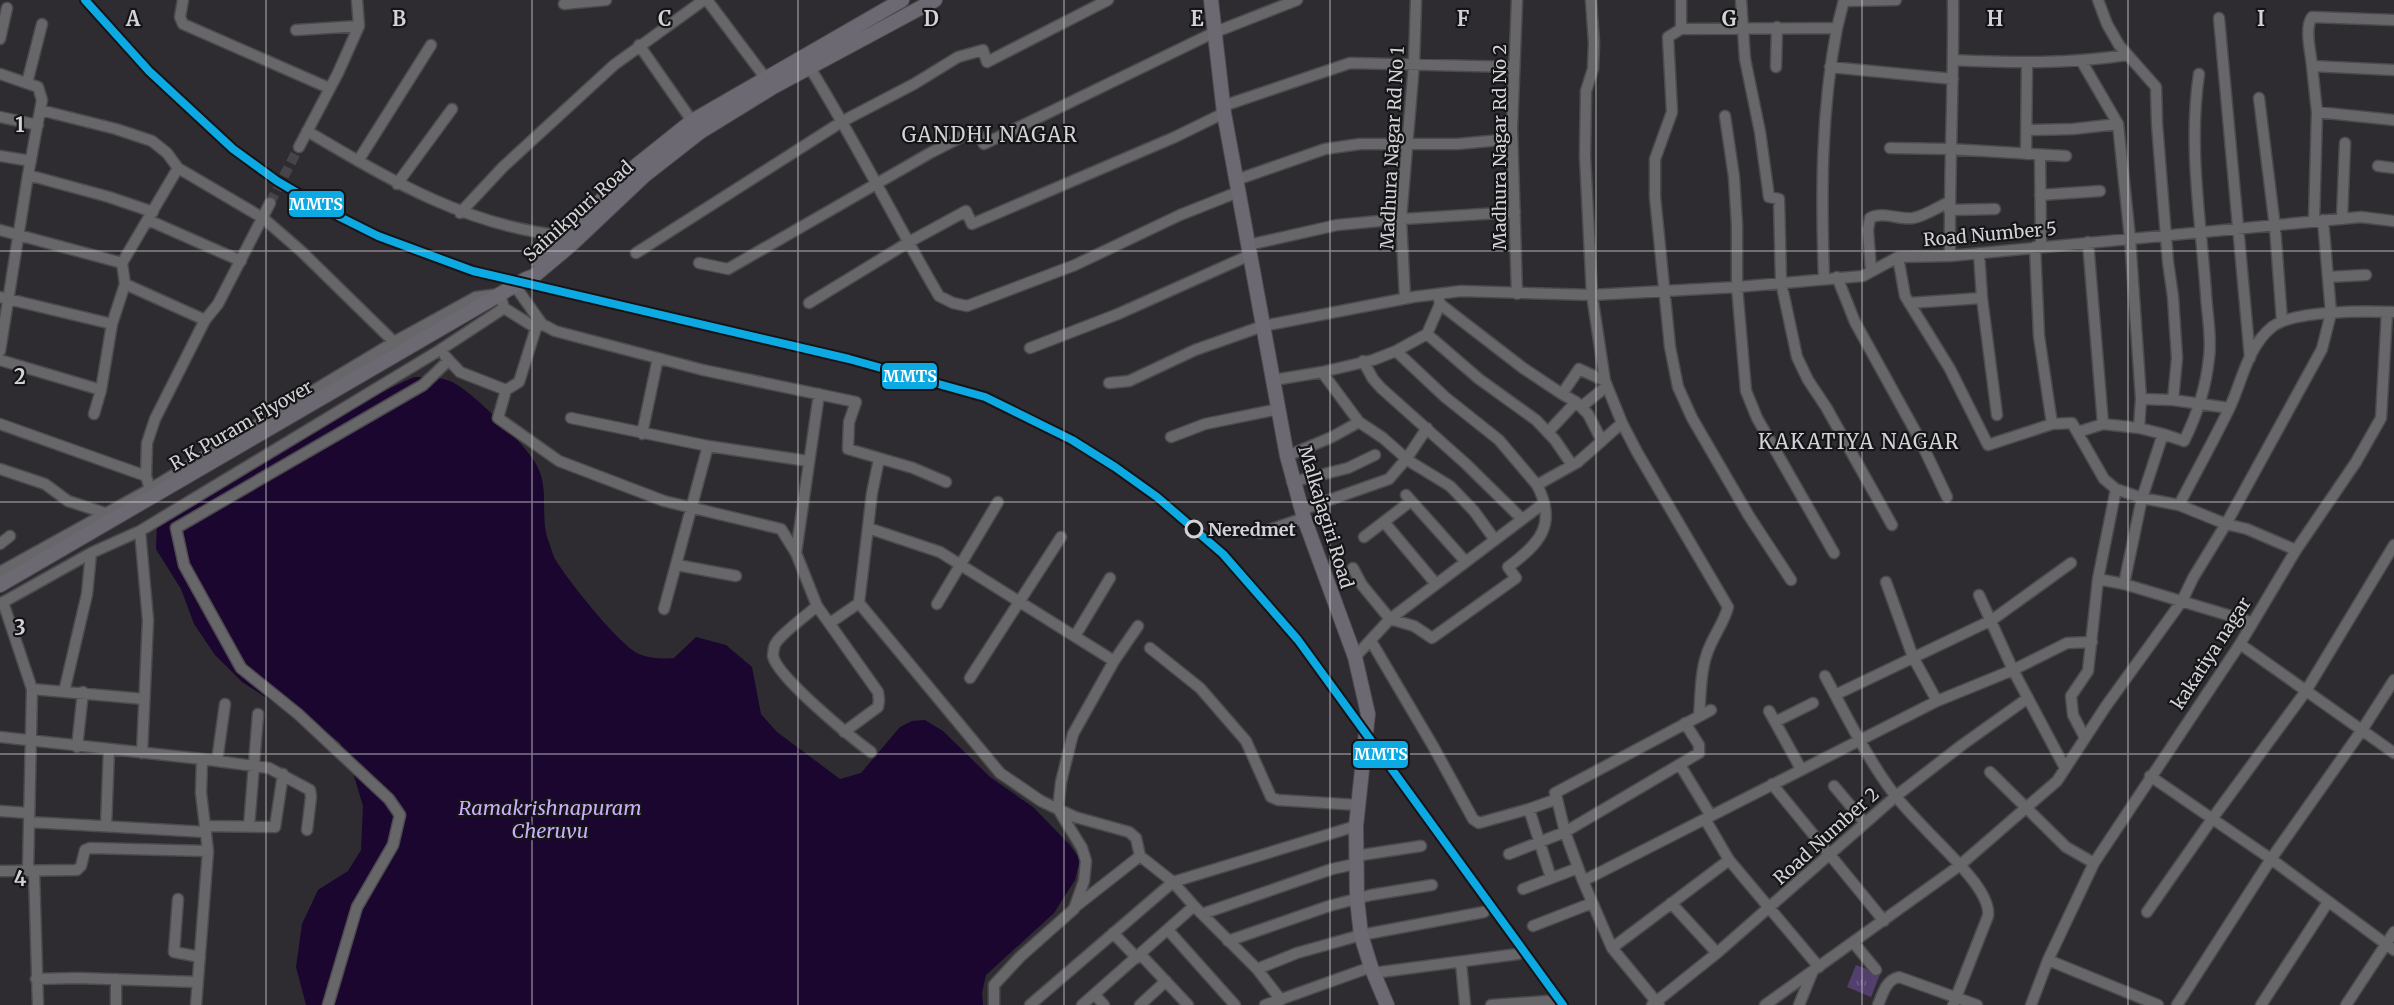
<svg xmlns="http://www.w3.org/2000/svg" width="2394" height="1005" viewBox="0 0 2394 1005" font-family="Merriweather,serif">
<defs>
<pattern id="park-tufts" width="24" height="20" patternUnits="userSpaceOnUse" patternTransform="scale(1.5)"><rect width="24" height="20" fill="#523f6e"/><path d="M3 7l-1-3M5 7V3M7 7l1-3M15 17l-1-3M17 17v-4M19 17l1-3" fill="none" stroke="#6a5a82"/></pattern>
</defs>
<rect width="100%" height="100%" fill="#2e2c31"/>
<path fill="url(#park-tufts)" d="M1856 965 1880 974 1871 997 1847 987Z"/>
<path fill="#1a062f" d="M414 377C426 377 438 376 450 381 469 388 532 450 539 470 548 491 541 516 547 537 550 544 552 553 555 559 567 579 619 645 639 654 651 659 662 659 674 658L696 637 726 645 752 667 761 714 777 732 840 779 861 773 900 727 912 721 925 720 943 731 990 777 1033 807 1069 844 1080 859 1075 880 1054 913 986 975 982 993 983 1005H306L296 967 302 924 318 890 348 871 361 850 363 806 351 766 340 743 320 727 289 712 242 682 215 655 194 624 181 589 156 549 157 522 354 405Z"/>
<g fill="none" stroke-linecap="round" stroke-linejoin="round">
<path stroke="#47454a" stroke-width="10" stroke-dasharray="10 5" stroke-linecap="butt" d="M270 203 299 147"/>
<g stroke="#4c4a4e" stroke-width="13">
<path id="minor" d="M183 0 180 17 183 24 329 88
M707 0 770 84
M1591 0 1594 43 1593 69 1586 91 1585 156 1592 295 1605 381 1622 423 1637 452 1728 607C1724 622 1716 632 1710 646 1700 667 1701 693 1699 716
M1681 0V29L1837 28C1821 111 1821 194 1824 279
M1741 0 1745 59 1760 132 1769 197 1779 199 1781 282 1797 357 1808 380 1826 407 1892 525
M2098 0 2107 24 2119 45 2156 87 2157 124 2168 262 2173 297 2177 358 2173 400
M1844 1 1896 0
M564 4 606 0
M2219 18 2250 358
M1837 28 1844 0
M1681 29 1668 37 1672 112 1655 159V197L1670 347 1678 387 1692 418 1749 516 1791 580
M296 30 359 26
M0 39 7 8
M639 45 692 121
M1953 60C2013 63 2068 64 2127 55
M2082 62 2118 124 2130 238 2141 399 2139 428
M2312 66C2311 53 2304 28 2312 17L2394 20
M1776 67 1777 27
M1830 67 1953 79
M810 68C856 142 895 221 939 296L953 303 967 306 1075 265 1180 215 1238 192
M0 74 38 87 42 100 28 175 0 351
M27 83 42 24
M2259 98 2275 227 2282 321
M1223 106 1350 63 1514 67
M40 110 116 129 152 141 167 153 178 168 263 218 301 251 394 342
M2317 112 2394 120
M1725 116 1734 177 1737 225V287L1746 391 1757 418 1834 553
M0 117 38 125
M2027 130 2073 129 2118 124
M307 131C390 180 466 226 565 236
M299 147 338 73 359 26 357 0
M1890 148 1949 149 2066 156
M2026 154 2027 63
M2040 155 2041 246
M0 156 31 161
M358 161 431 45
M2378 166 2394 168
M28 175 109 197 153 212
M1236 180 1325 149 1360 144H1457L1512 139
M397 184 452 109
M2040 195 2100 191
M1949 210 1995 209
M460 213 503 167 614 65 704 0
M1403 219 1515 212
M2342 219 2345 143
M148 220 241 261
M2314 221 2317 112 2312 66 2394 70
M0 230 122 263
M2088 242 2103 424
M1248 245 1337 225 1401 219
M2035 247 2039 336 2052 424
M636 253 843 121 914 84 958 57 983 50 987 62 1108 0
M1979 253 1982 298 1997 415
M1950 256C1949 171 1954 85 1953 0
M1898 257 1905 296 1950 369 1988 445 2052 424 2072 423 2104 479 2116 489 2142 498 2179 505 2226 524 2247 529 2296 550
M699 263 728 269 930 153 975 130 984 144 1213 33 1297 0
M1871 270 1868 230 1870 218C1883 211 1899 220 1913 218 1925 216 1938 207 1949 202
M1837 277 1855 322 1919 438 1947 497
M2328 277 2366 275
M125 284 205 320
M515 286 542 324 555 331 703 370 856 402 849 422 848 449 913 468 946 482
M1438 294 1440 304 1427 334 1396 351 1445 397 1499 440 1537 485 1578 462 1622 423
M1517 294 1512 128 1517 0
M0 297 112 324 125 284 122 263 178 168
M1405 298 1401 219 1414 64 1416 0
M809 303 909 242 966 211 972 224 1175 137 1224 113
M1909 303 1982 298
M1440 304 1523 368 1562 394 1579 369 1605 381
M536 328 519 382 506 390 498 418 559 461 664 501 781 529 796 553 817 606 878 692 879 700 878 707 844 732
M1427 334 1479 379 1536 420 1555 440 1572 465
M1030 348 1118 314 1250 255
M445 356 460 372 506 390
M0 360 101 390
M1363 361 1373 379 1381 388 1466 464 1522 519
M1322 372 1373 360 1396 351
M1274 380 1322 372 1359 422 1383 438 1409 461 1450 486 1474 511 1495 540
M1109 383 1129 381 1195 350 1263 326 1413 297 1461 291 1592 295 1737 287 1863 276 1898 257 1950 256 2361 217 2394 221
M2141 399 2173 400 2229 408
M1576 402 1588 414 1602 441
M1581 407 1607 386
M94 414 101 390 112 324
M571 418 708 446 808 461
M0 424 146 476
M1548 432 1576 402 1562 394
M2078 432 2103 424 2139 428 2163 434
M642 434 658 358
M1171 437 1205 424 1279 409
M1287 456 1332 437 1359 422
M879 459 872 493 859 603 1000 773 1041 801 1075 817 1129 832 1136 838 1140 856
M0 469 45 484 68 501 105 513
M1292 482 1348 468 1375 455
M150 489 146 476 147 443 155 419 205 320 218 304 270 203
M1406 495 1466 562
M2179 505C2196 472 2214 440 2230 407 2242 381 2248 346 2272 327 2293 310 2366 311 2394 312
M1301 510 1389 479 1407 458 1427 428
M1384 522 1436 584
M868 528 940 552 1114 661
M140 531 148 620 142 753
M1260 533 1304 518
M1364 537 1411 501
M0 544 10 536
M796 553 819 394
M677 565 736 576
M1353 568 1362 585 1390 619 1544 503
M0 572 150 489 394 342 476 297 500 294 504 308 536 328 542 324
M2098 579 2124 584 2251 622
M1886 582 1913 657 1937 701
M2124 584 2142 498 2163 434 2184 441C2197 415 2206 387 2209 358 2212 338 2207 314 2206 294 2201 221 2188 147 2199 74
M1979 595 2013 670 2065 768
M3 602 32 689 28 870
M0 604 91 553 140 531 440 350 504 308
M937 604 998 502
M817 606C807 615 782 633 776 643 774 645 773 653 773 656 777 677 852 738 871 752
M664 609 708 446
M830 623 859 603
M1075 636 1110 578
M1371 641 1433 746 1473 819 1479 823 1529 809 1557 799 1565 832 1583 881 1612 948 1659 1005
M2240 644 2394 753
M1150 648 1200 688 1246 741 1271 797 1278 800 1358 805
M1355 657 1390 619 1414 626 1432 638 1516 578 1508 567C1539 544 1558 525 1537 485
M1825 676C1844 711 1861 747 1884 780 1899 803 1919 822 1938 842 1954 859 1991 893 1988 916L1953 1005
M970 678 1061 537
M32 689 144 699
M64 692 87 594 91 553
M1835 695 1992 620 2071 563
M1769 711 1801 769
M1775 722 1813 703
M0 737 202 759 269 768 310 790 311 797 307 830
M2085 738 2073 715 2071 696 2088 671 2098 579 2116 489
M77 747 83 692
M217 761 225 704
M1680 765 1711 816
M1990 772 2066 847 2094 863
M2150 776 2271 859 2394 950
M1772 784 1884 921
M1834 786 1865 823
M1557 799 1555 793 1711 710
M1529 809 1551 878
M0 811 29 813
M1705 819 1729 860 1819 967
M29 822 206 832
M106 826 109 750
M205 826 275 827 283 774
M249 827 258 714
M1509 854 1565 832 1699 753V745L1685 723
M1355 856 1421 846
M0 871 77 870 81 866 85 850 90 848 208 851
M34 871 38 1005
M1583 881 1937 701 2013 670 2067 643 2092 642
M1523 889 1578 868
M178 899 174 952 200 957
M1671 903 1717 953
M1075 907 1140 856 1173 882 1194 906 1257 969 1281 1000
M2147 912 2212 819 2306 691 2394 545
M1202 914 1332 869 1355 864
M1533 926 1592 903
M1168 930 1235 1005
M1113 933 1137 958
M1228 941 1329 906 1371 895 1432 885
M1853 942 1876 970
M1612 948 1729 860
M1141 955 1188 1005
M2048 960 2158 1005
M1461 963 1465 1005
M1257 969 1297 953 1361 935 1484 912
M1373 973 1518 954
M36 979 78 978 197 982
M116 979V1005
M1095 995 1104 1005
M196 1005 208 851 201 793 202 759
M328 1005 357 907 393 845 400 815 389 799 298 714 241 668 184 565 176 528 423 385 449 360
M994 1005V985L1020 957 1074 909 1084 881 1086 861 1082 848 1058 809 1061 782 1073 734 1114 661 1138 626
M1030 1005 1173 882 1356 826
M1082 1005 1194 906
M1140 1005 1166 981
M1265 1005 1371 967
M1491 1005 1547 1001 1550 1005
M1652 1005 1717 953 1896 796 1962 745 2028 698
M1765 1005 1959 866 2057 781 2106 706 2182 601 2193 578 2226 524 2322 349 2331 313 2323 220
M1799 1005 1812 973
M1878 1005C1883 993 1886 980 1899 977L1977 1005
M2031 1005 2048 960 2094 863 2240 644 2296 550 2356 462 2381 418 2387 312
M2177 1005 2271 859 2362 730 2394 680
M2261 1005 2328 902
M2346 1005 2394 932"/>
</g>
<g stroke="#4c4a4e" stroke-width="16">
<path id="major" d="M1211 0 1224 113 1287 456 1304 518 1355 657 1368 714 1356 826 1357 899 1361 935 1371 967 1387 1005
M539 262 637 165 692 121 902 0
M0 585 526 279 534 276 572 244 645 175 700 132 773 87 935 0"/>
</g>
<use href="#minor" stroke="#676769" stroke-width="10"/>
<use href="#major" stroke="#6c6972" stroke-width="14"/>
<g stroke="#151417" stroke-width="12">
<path id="rail-1" d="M85 0 149 71 233 149 277 181 328 211 378 236 473 271 849 359 985 397 1072 440 1115 467 1157 497 1223 554 1298 640 1563 1005"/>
</g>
<use href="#rail-1" stroke="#0da9e3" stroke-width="8"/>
</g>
<path fill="none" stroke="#d3d2d6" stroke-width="1.5" stroke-opacity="0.55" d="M266 0V1005M532 0V1005M798 0V1005M1064 0V1005M1330 0V1005M1596 0V1005M1862 0V1005M2128 0V1005M0 251H2394M0 502H2394M0 754H2394"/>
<circle fill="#151417" stroke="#d3d2d6" stroke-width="3" cx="1194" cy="529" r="8"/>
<g text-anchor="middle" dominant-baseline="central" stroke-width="4.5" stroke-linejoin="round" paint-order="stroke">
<g font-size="18" fill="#d3d2d6" stroke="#151417">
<text transform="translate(1499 147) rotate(-90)">Madhura Nagar Rd No 2</text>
<text transform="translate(1392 148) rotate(-87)">Madhura Nagar Rd No 1</text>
<text transform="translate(578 211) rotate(-42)">Sainikpuri Road</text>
<text transform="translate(1990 234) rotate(-5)">Road Number 5</text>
<text transform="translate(241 425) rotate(-30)">R K Puram Flyover</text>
<text transform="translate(1326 517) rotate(73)">Malkajagiri Road</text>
<text transform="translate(2211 653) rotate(-57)">kakatiya nagar</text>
<text transform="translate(1826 836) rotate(-42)">Road Number 2</text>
</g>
<g font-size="18" font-weight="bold" fill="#d3d2d6" stroke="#151417" text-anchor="start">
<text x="1208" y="529">Neredmet</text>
</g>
<g font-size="20" letter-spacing="1.5" fill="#d3d2d6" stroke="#151417">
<text x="990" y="134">GANDHI NAGAR</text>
<text x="1859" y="441">KAKATIYA NAGAR</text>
</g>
<g font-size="20" font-style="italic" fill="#cbaefb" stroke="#151417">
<text x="550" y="807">Ramakrishnapuram<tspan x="550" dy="23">Cheruvu</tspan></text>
</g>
</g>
<g font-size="20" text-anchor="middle" font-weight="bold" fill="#d3d2d6" stroke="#151417" stroke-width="4.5" stroke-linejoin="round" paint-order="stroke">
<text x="133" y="26">A</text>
<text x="399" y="26">B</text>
<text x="665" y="26">C</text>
<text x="931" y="26">D</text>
<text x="1197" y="26">E</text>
<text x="1463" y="26">F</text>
<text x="1729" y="26">G</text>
<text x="1995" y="26">H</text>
<text x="2261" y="26">I</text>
<text x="20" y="132">1</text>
<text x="20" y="384">2</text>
<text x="20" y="635">3</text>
<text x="20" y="886">4</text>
</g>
<g stroke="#151417" stroke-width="2">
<rect x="288" y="190" width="57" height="28" rx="6" fill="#0da9e3"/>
<rect x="881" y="362" width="57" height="28" rx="6" fill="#0da9e3"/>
<rect x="1352" y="740" width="57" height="29" rx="6" fill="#0da9e3"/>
</g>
<g font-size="16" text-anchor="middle" font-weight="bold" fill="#fff">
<text x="316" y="210">MMTS</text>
<text x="910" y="382">MMTS</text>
<text x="1381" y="760">MMTS</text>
</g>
</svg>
